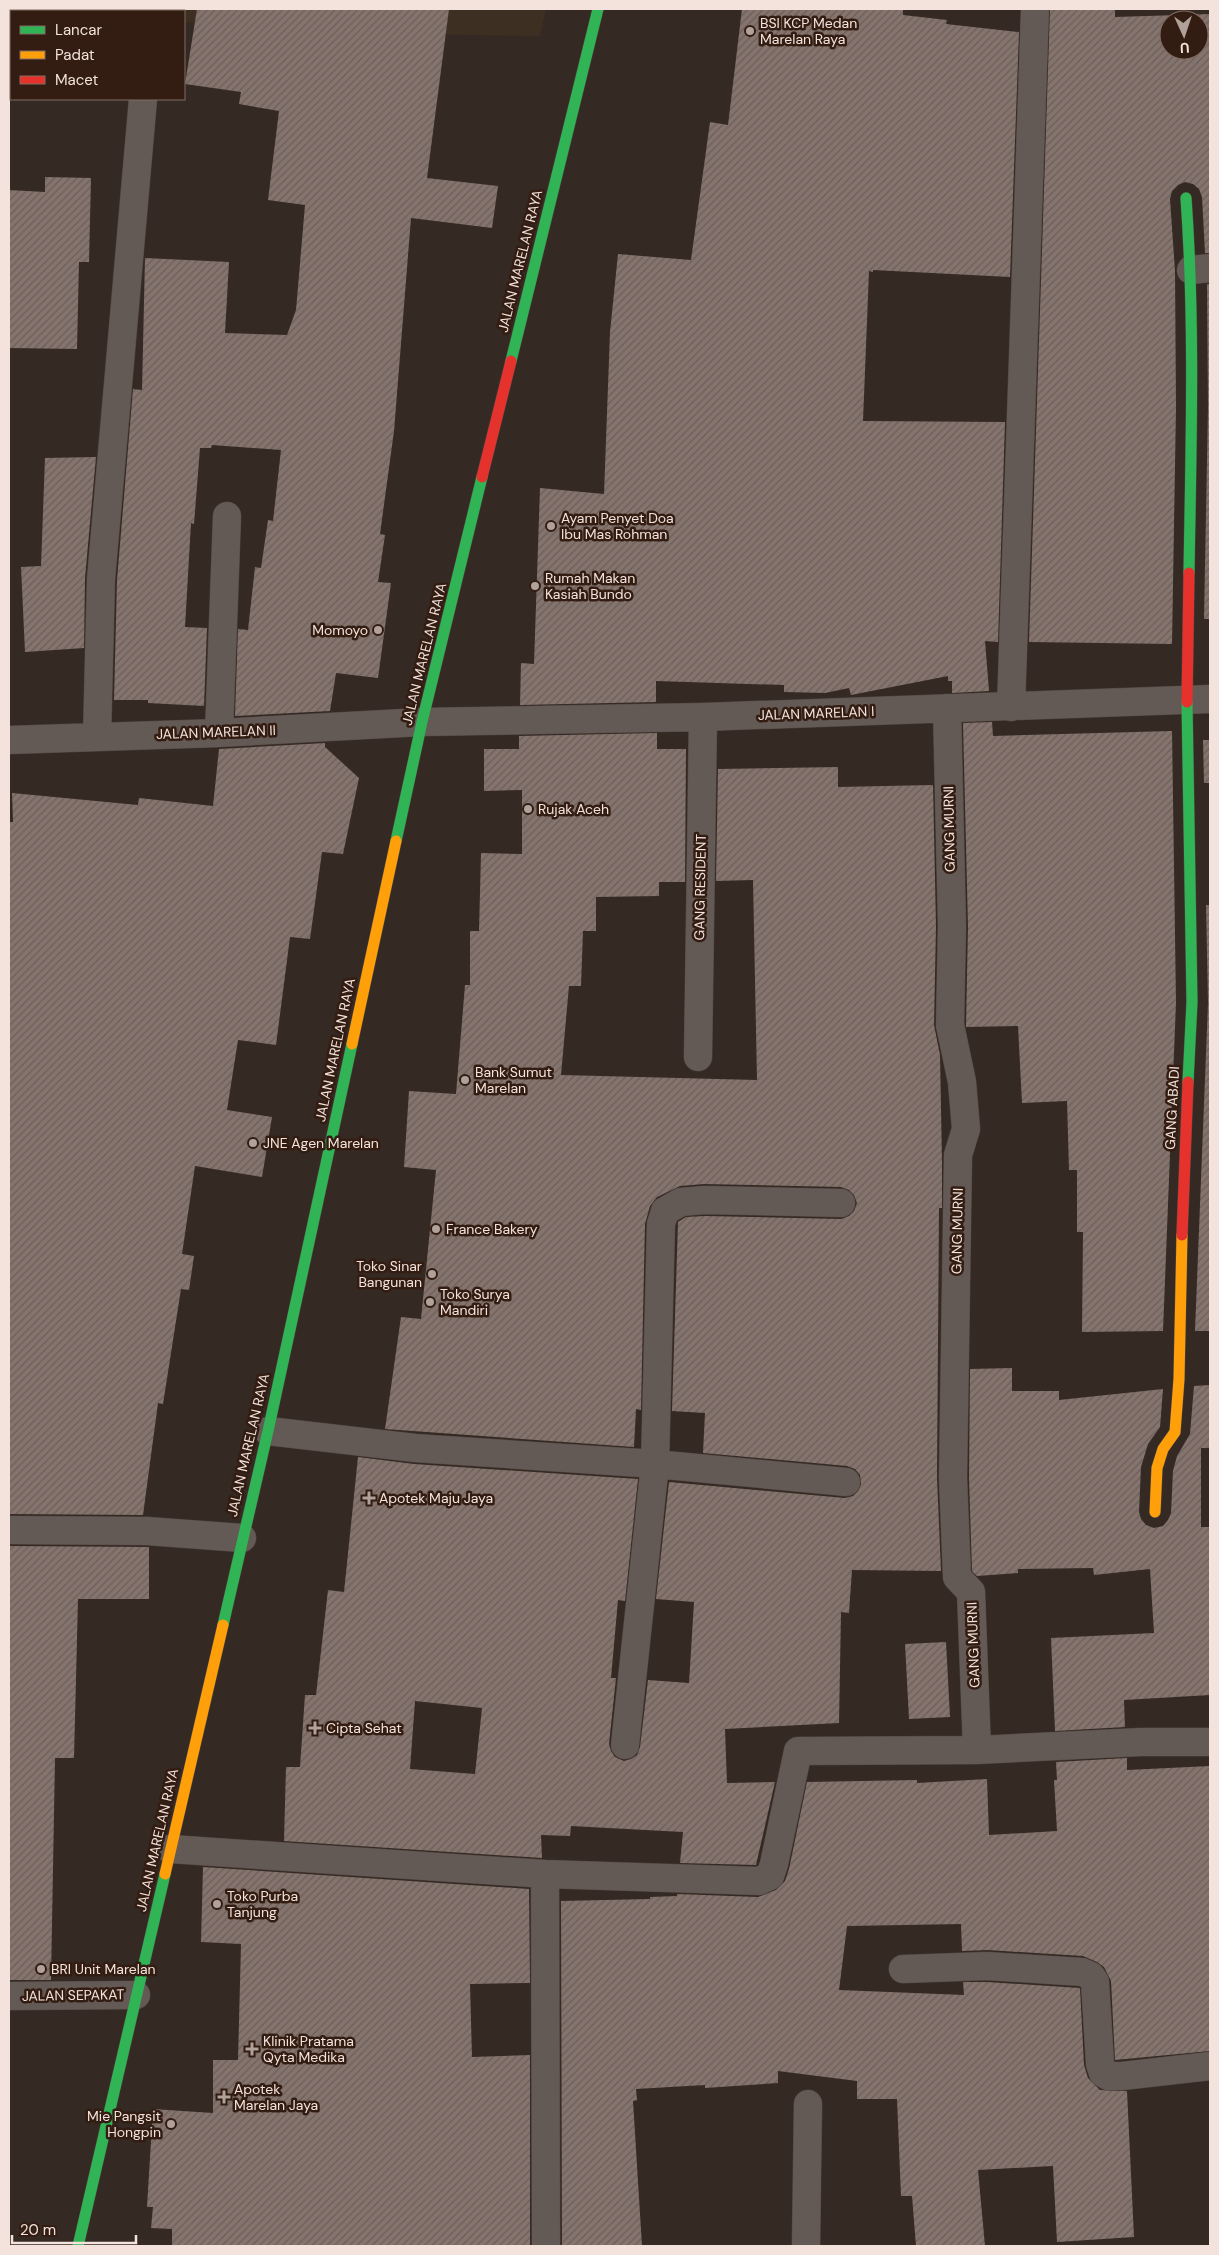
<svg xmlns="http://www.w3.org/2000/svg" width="1219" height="2255" viewBox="0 0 1219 2255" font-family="'DM Sans',sans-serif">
<defs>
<pattern id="building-hatch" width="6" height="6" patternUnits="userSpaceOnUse" patternTransform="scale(1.25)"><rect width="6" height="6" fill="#85746d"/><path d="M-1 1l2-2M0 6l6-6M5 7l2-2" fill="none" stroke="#6a5e5a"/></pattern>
</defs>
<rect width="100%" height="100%" fill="#352923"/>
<path fill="#3d3023" d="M162 9H546L540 36 296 32 184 22V11H162Z"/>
<path fill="url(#building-hatch)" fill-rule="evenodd" d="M197 9H449L427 178 498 186 492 228 411 218 394 431 380 534 385 535 378 582 391 583 378 678 336 673 330 711 235 716 238 629 248 630 255 567 261 568 268 520 273 521 281 450 212 445 211 448H200L194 524 191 523 185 627 207 628 204 706 148 703V700H114L117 580 133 389 142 390 145 258 229 262 225 333 287 335 296 310 305 205 268 200 279 111 239 104 241 92 185 84Z
M742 9H903V15L947 20 946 24 1019 32 1010 277 873 270V272L869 271 863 421 1005 422 998 642 985 641 989 691 952 693V681H948V676L851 695 849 688 825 693 784 692V685L656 681V702L520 705 521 663 534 664 540 488 604 494 610 332 618 254 691 260 710 122 728 125Z
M1050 9H1115V17L1210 14V253H1205L1202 197 1199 189 1193 184 1185 182 1178 185 1172 191 1170 199 1175 271 1176 407 1172 644 1029 642ZM1169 20H1199V50H1169Z
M45 177 91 178 89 262H79L77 349 9 348V190L45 192Z
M1207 284H1210V619H1204L1208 407Z
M96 457 85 578 84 648 25 652 21 567 41 566 45 458Z
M992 722 993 736 1172 731 1176 1002 1163 1331 1082 1332 1083 1232H1077V1170H1069L1067 1101 1022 1103 1018 1026 966 1027 968 926 963 723Z
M657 733V749H686L685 882H659V896L596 897V931H583L581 986H569L561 1075 757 1080 753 880 716 881 718 769 838 767V787L933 785 936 926 934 1025 940 1055 942 1163V1208H939L937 1478 941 1571 852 1570 849 1613 841 1612 839 1723 725 1729 727 1783 775 1782 756 1865 680 1863 683 1832 571 1826 570 1836 541 1835 542 1858 284 1841 286 1767H300L305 1695H316L328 1590 344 1592 358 1457 414 1464 638 1479 625 1601 618 1600 611 1678H616L609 1744 611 1751 615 1757 624 1761 631 1759 637 1755 640 1747 648 1680 689 1683 694 1602 656 1599 669 1482 845 1498 853 1496 858 1491 861 1484 860 1475 855 1469 847 1466 703 1453 705 1413 672 1411 678 1222 686 1217 705 1216 841 1219 849 1216 854 1211 857 1203 854 1195 849 1190 841 1187 704 1184 680 1186 657 1197 650 1206 645 1224 641 1410 636 1409 634 1447 385 1429 401 1317 421 1319 436 1170 404 1167 409 1091 456 1094 465 985H470V931H479L481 853 522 854V790L484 791V749H519V736ZM415 1701 482 1708 475 1774 410 1769Z
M1203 740H1210V783H1204Z
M325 743V747L359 778 343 854 322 852 310 939 290 937 276 1045 238 1040 227 1110 272 1117 262 1177 195 1166 182 1254 194 1256 189 1290 181 1289 163 1404 158 1403 143 1515 9 1514V822H13L12 793 138 805 139 798 213 806 219 749Z
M1206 905H1210V1331H1195L1208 1003Z
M1012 1368V1391H1059V1400L1163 1389 1160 1427 1148 1444 1141 1467 1139 1512 1141 1519 1146 1525 1154 1528 1163 1526 1168 1520 1171 1513 1173 1471 1177 1456 1190 1434 1194 1386 1210 1385V1448H1201V1527H1210V1695L1124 1700 1125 1727 1055 1731 1051 1638 1154 1633 1150 1569 1094 1575 1093 1568 1018 1569V1573L977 1576 972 1571 969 1478 970 1369Z
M9 1546 149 1547V1599H78L74 1758H55L51 1980H9Z
M946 1642 950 1717 909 1719 905 1644Z
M1127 1758V1770L1210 1766V2051L1115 2060 1111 1981 1104 1967 1097 1962 1083 1956 988 1950 962 1951 961 1924 847 1926 839 1990 964 1995 963 1982H987L1080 1988 1084 2065 1088 2078 1100 2090 1127 2091 1134 2237 1057 2242 1053 2166 978 2170 985 2246H916L912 2196H901L897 2099H857V2081L778 2071V2083L705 2088V2085L636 2089 637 2100 633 2101 642 2246H562L561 1901 650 1899V1897L677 1896V1894L758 1897 776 1890 785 1881 789 1869 807 1782 917 1780V1783L987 1779 989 1835 1057 1831 1054 1780H1057L1056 1762Z
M203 1867 529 1889 530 1983 470 1984 472 2057 530 2055V2246H172V2229L151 2228 153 2207H147L153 2109 213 2113V2060H238L241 1944 201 1942Z"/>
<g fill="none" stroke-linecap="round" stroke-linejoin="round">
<g stroke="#4f443f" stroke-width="29">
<path id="street" d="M1191 270 1210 268
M1011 707 1035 9
M947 708 952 926 950 1025 962 1082 966 1129 958 1155 953 1478 957 1577 971 1592 977 1750
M219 733 227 516
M97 737 101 579 143 99
M9 740 219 733 422 722 703 717 1210 699
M698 1057 703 717
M268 1431 415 1448 655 1464 846 1482
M9 1530 147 1531 242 1538
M625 1745 655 1464 661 1224 665 1211 681 1202 704 1200 841 1203
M170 1849 545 1874 759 1881 770 1876 774 1864 798 1751 977 1750 1141 1742H1210
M545 1874 546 2246
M903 1969 987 1966 1082 1972 1091 1976 1095 1982 1100 2064 1103 2073 1108 2076H1122L1210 2066
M9 1996 136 1995
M806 2246 808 2104"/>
</g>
<g stroke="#4f443f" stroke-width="12">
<path id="fast" d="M1186 198C1195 323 1191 448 1189 573
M511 361 598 9
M1187 702 1192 1002 1188 1082
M396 841 422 722 482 477
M223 1625 268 1431 352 1044
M78 2246 165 1874"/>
</g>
<g stroke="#4f443f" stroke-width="12">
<path id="slow" d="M352 1044 396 841
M1155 1512 1157 1468 1163 1449 1175 1432 1179 1379 1182 1235
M165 1874 223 1625"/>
</g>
<g stroke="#4f443f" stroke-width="12">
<path id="jam" d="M482 477 511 361
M1187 702 1189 573
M1182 1235 1188 1082"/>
</g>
<use href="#street" stroke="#635955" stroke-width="28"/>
<use href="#fast" stroke="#30b455" stroke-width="11"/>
<use href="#slow" stroke="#ff9f0a" stroke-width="11"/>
<use href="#jam" stroke="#e5322d" stroke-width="11"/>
</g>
<g fill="#b0a29b" stroke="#331c11" stroke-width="2">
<circle cx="750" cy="31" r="5"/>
<circle cx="551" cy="526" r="5"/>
<circle cx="535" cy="586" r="5"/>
<circle cx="378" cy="630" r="5"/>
<circle cx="528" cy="809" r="5"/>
<circle cx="465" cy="1080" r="5"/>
<circle cx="253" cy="1143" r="5"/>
<circle cx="436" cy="1229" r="5"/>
<circle cx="432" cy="1274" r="5"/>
<circle cx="430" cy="1302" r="5"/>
<path d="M366.5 1490.5h5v5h5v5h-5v5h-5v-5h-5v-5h5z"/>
<path d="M312.5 1720.5h5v5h5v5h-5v5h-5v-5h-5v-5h5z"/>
<circle cx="217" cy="1904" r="5"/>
<circle cx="41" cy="1969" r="5"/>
<path d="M249.5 2041.5h5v5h5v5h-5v5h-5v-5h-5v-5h5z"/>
<path d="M221.5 2089.5h5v5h5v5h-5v5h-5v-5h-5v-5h5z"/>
<circle cx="171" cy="2124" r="5"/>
</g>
<g text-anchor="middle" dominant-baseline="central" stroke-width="5" stroke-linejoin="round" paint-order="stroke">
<g font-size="14" fill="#f3e3dc" stroke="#331c11" text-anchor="start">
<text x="760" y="23">BSI KCP Medan<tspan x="760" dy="16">Marelan Raya</tspan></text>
<text x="561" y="518">Ayam Penyet Doa<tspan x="561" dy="16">Ibu Mas Rohman</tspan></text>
<text x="545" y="578">Rumah Makan<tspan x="545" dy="16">Kasiah Bundo</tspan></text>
<text x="368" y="630" text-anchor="end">Momoyo</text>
<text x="538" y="809">Rujak Aceh</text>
<text x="475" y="1072">Bank Sumut<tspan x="475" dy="16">Marelan</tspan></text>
<text x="263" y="1143">JNE Agen Marelan</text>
<text x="446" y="1229">France Bakery</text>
<text x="422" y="1266" text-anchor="end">Toko Sinar<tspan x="422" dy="16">Bangunan</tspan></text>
<text x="440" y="1294">Toko Surya<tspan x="440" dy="16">Mandiri</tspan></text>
<text x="379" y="1498">Apotek Maju Jaya</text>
<text x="326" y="1728">Cipta Sehat</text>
<text x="227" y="1896">Toko Purba<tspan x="227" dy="16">Tanjung</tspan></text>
<text x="51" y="1969">BRI Unit Marelan</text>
<text x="263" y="2041">Klinik Pratama<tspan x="263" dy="16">Qyta Medika</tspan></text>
<text x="234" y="2089">Apotek<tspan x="234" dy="16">Marelan Jaya</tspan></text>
<text x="161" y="2116" text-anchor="end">Mie Pangsit<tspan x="161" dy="16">Hongpin</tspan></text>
</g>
<g font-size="14" fill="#f3e3dc" stroke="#331c11">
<text transform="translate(520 261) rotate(-76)">JALAN MARELAN RAYA</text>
<text transform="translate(424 654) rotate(-76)">JALAN MARELAN RAYA</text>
<text transform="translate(816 713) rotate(-2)">JALAN MARELAN I</text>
<text transform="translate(216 732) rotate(-2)">JALAN MARELAN II</text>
<text transform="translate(949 829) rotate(-91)">GANG MURNI</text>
<text transform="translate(700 887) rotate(-89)">GANG RESIDENT</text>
<text transform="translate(335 1050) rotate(-78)">JALAN MARELAN RAYA</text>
<text transform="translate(1172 1108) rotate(-87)">GANG ABADI</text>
<text transform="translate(957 1231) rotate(-89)">GANG MURNI</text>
<text transform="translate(248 1445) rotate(-77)">JALAN MARELAN RAYA</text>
<text transform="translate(973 1645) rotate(-92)">GANG MURNI</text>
<text transform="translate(157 1840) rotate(-77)">JALAN MARELAN RAYA</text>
<text transform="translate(73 1995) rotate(-1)">JALAN SEPAKAT</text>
</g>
</g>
<rect width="1219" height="2255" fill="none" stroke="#f3e3dc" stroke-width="20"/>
<rect x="10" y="10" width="175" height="90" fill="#331c11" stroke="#806c62"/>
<rect x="20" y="26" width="25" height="8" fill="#30b455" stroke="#806c62"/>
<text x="55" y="35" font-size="15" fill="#f3e3dc">Lancar</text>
<rect x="20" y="51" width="25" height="8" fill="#ff9f0a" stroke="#806c62"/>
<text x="55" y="60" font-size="15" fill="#f3e3dc">Padat</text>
<rect x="20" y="76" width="25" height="8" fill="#e5322d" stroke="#806c62"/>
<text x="55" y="85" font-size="15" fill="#f3e3dc">Macet</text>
<g transform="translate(1184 35) rotate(177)"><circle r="24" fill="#331c11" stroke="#806c62"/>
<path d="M0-4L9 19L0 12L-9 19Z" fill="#b0a29b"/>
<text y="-8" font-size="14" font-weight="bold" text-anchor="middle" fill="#f3e3dc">U</text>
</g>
<path d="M12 2235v8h124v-8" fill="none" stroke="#f3e3dc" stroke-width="2.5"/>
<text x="20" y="2235" font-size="15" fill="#f3e3dc" stroke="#331c11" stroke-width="4" paint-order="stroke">20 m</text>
</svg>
